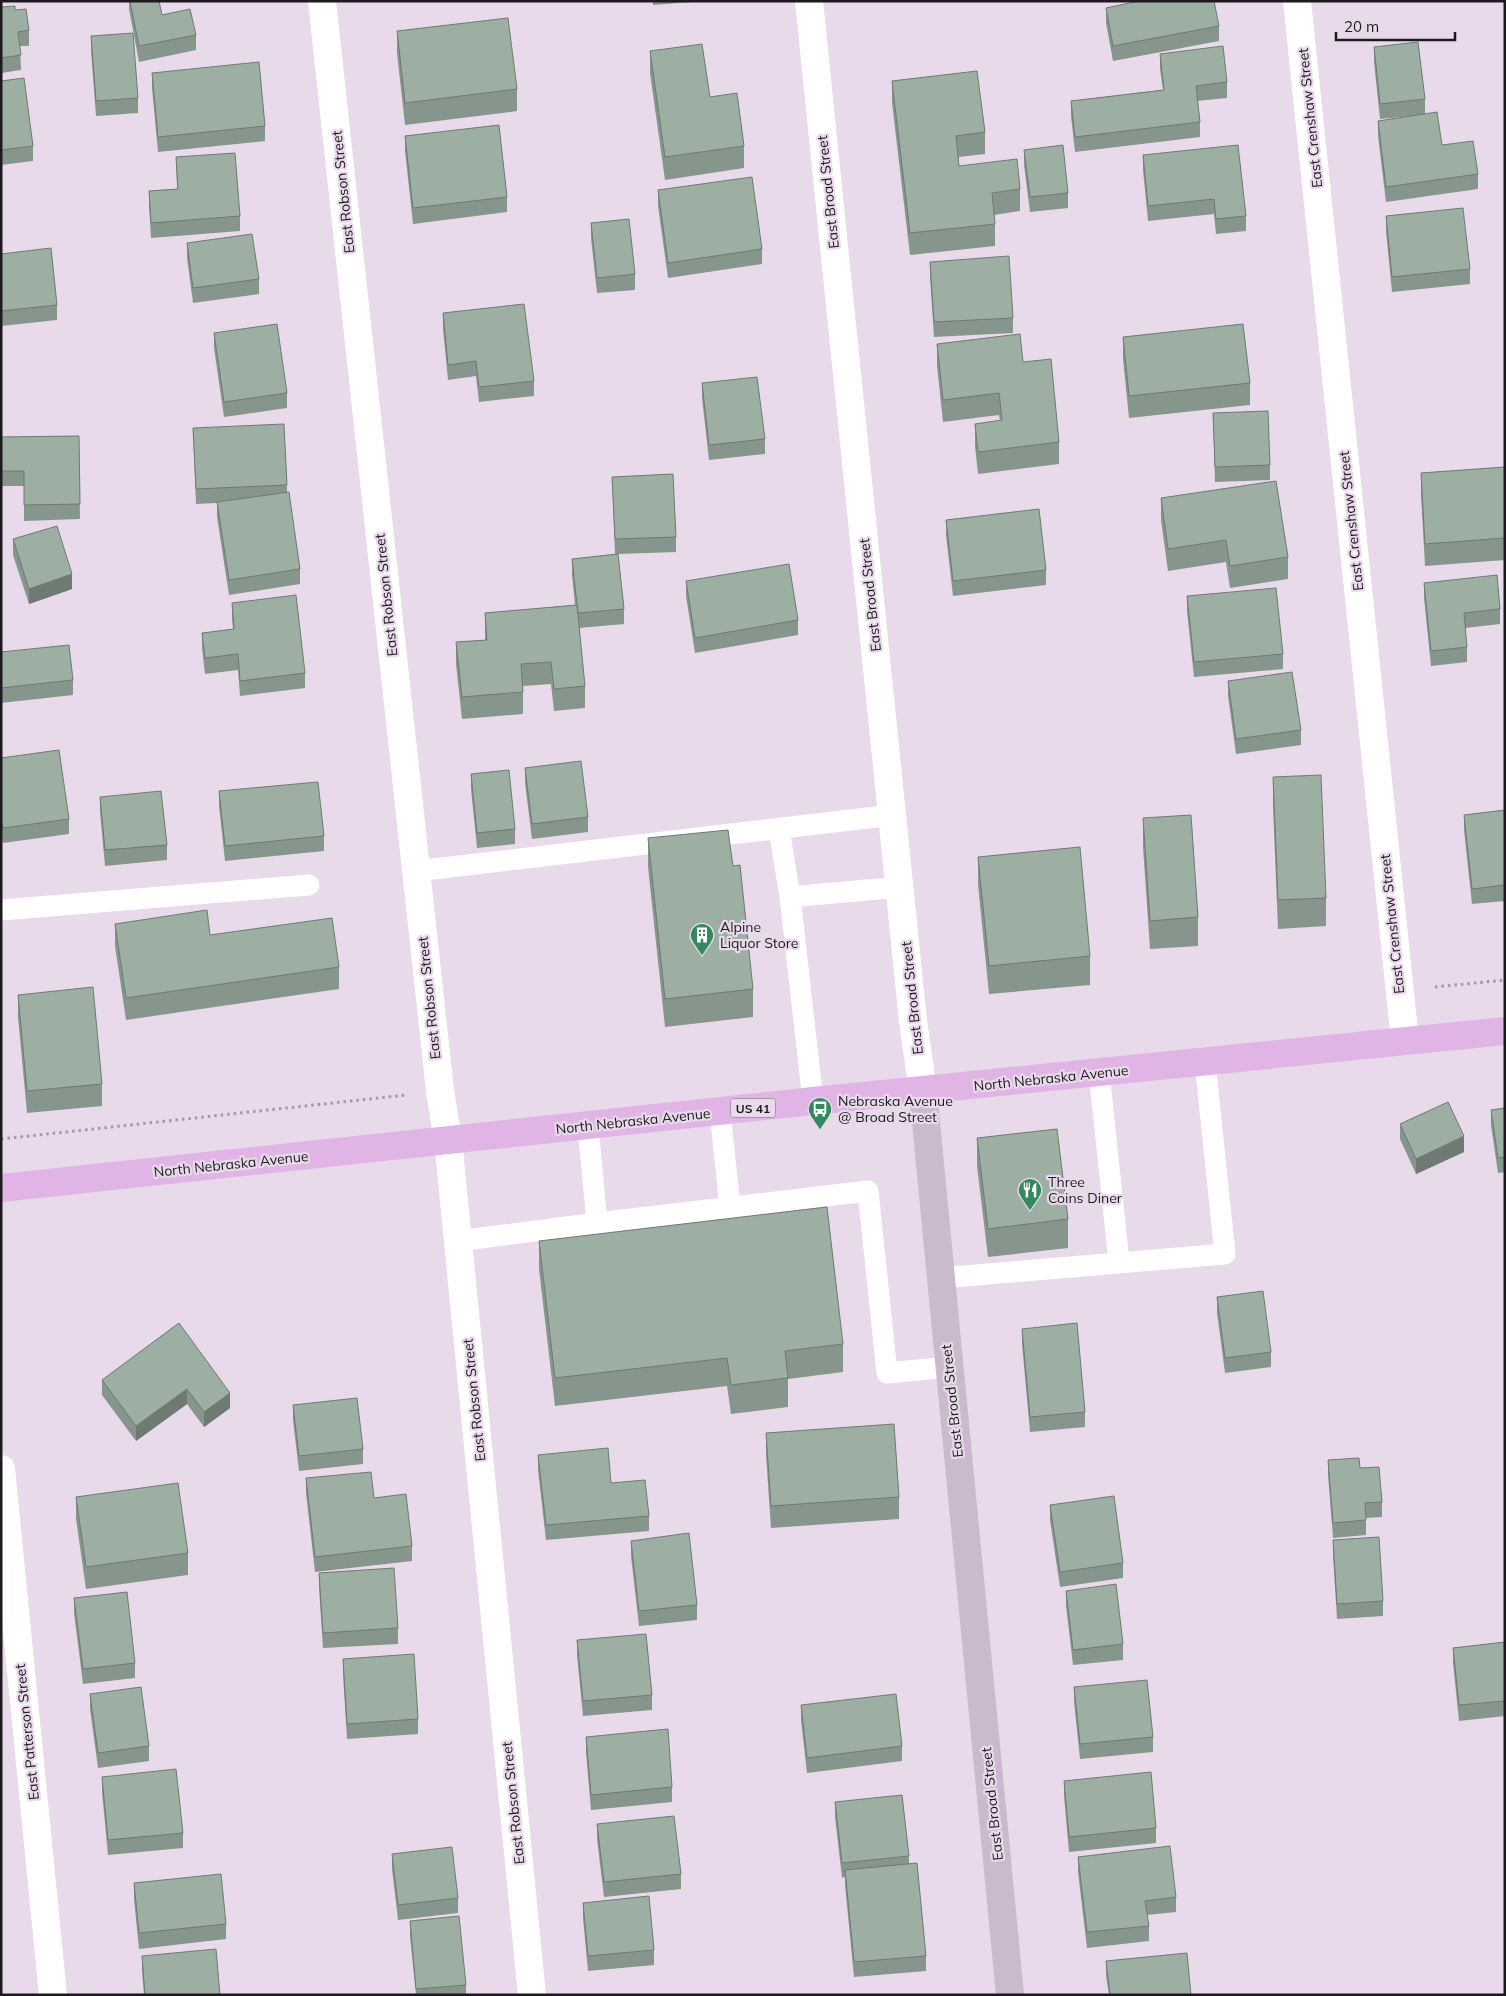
<svg xmlns="http://www.w3.org/2000/svg" width="1506" height="1996" viewBox="0 0 1506 1996" font-family="Mulish,sans-serif">
<rect width="100%" height="100%" fill="#e8daea"/>
<g fill="none" stroke-linecap="round" stroke-linejoin="round">
<path stroke="#a398a4" stroke-width="3" stroke-dasharray="2.5 4" stroke-linecap="butt" d="M1435 987 1505 980
M1 1139 406 1095"/>
<path stroke="#fff" stroke-width="21" d="M779 829 790 897
M416 871 893 815
M1 910 309 885
M1099 1072 1119 1262
M813 1101 790 897 900 887
M720 1112 730 1207
M588 1126 597 1223 868 1191 887 1373 949 1367
M458 1241 597 1223
M940 1278 1225 1254 1205 1062"/>
<path stroke="#fff" stroke-width="28" d="M322 1 440 1091 448 1140 532 1995
M809 1 913 1021 923 1091
M1297 1 1405 1041
M1 1469 53 1995"/>
<path stroke="#cbb9ce" stroke-width="28" d="M923 1091 1010 1995"/>
<path stroke="#e0b5e5" stroke-width="28" d="M1 1188 813 1101 1505 1031"/>
</g>
<path fill="#87968c" d="M129 1H159L162 15 196 35V50L139 62 129 9Z
M653 1H705L653 5Z
M1 7 15 10 29 30V46H20L21 70 1 73Z
M1106 8 1219 26V41L1113 61 1106 23Z
M397 31 517 89V111L405 125 397 53Z
M91 36 138 98V113L96 116 91 51Z
M1374 47 1425 99V114L1442 145 1478 174V189L1386 202 1378 136V121L1412 116 1380 119 1374 62Z
M650 51 710 97 744 146V168L665 180 650 73Z
M1160 54 1227 82V98L1197 101 1200 122V137L1075 152 1071 116V101L1163 90 1160 69Z
M152 73 265 126V141L158 152 152 88Z
M1 81 33 146V161L1 165Z
M892 81 985 132V154L959 157V166L1020 189V211L994 215 995 224V246L910 255 892 103Z
M405 136 507 197V212L413 224 405 151Z
M1024 150 1068 193V208L1030 212 1024 165Z
M1143 155 1246 216V231L1216 234 1214 214 1148 221 1143 170Z
M176 157 240 216V231L151 238 149 206V191L177 189Z
M658 190 762 249V264L668 278 658 206Z
M1386 216 1470 269V284L1392 292 1386 231Z
M591 223 635 274V290L597 293 591 238Z
M187 243 259 279V294L193 303 187 258Z
M1 254 57 305V320L1 326Z
M930 262 1013 318V333L934 337 930 277Z
M443 313 534 381V396L479 402 476 376 448 380 443 329Z
M214 333 287 393V408L224 417 214 348Z
M1123 337 1250 383V405L1129 418 1123 359Z
M937 344 1023 362 1059 442V464L978 474 975 446V424L1000 421 999 415 943 422 937 366Z
M702 383 765 439V454L709 460 702 398Z
M1213 413 1270 465V480L1215 482Z
M193 428 287 485V492L300 569V584L229 595 217 517V503L196 504Z
M79 436 80 519 24 521V486H1V437Z
M1505 467V560L1425 566 1421 495V473Z
M612 477 676 537V552L618 554 624 609V624L579 628 585 686V708L554 711 551 684 523 686V714L462 719 456 664V642L485 640V613L575 605 572 575V559L615 554Z
M1161 498 1288 557V579L1230 588 1226 562 1168 571 1161 520Z
M946 520 1046 570V585L953 596 946 535Z
M13 539 72 589 29 604 13 555Z
M686 581 798 620V635L695 653 686 596Z
M1424 583 1500 609V624L1465 628 1467 647V662L1431 666 1424 598Z
M1187 596 1283 654V669L1194 677 1187 611Z
M232 603 305 673V688L240 696 238 670 205 674 202 648V633L233 629 232 619Z
M1 652 73 680V695L1 703Z
M1228 681 1301 730V745L1236 754 1228 696Z
M1 758 69 819V834L3 843 1 834Z
M525 768 588 817V832L532 839 525 783Z
M471 774 515 829V844L477 848 471 789Z
M1273 777 1326 898V926L1278 929 1273 806Z
M219 791 324 836V851L225 861 219 806Z
M100 797 167 845V860L105 866 100 812Z
M1505 810V901L1472 904 1464 830V815Z
M1143 818 1198 917V946L1150 949 1143 847Z
M648 838 733 866 753 989V1017L665 1027 648 867Z
M978 857 1090 956V985L989 994 978 885Z
M115 924 210 935 339 967V989L126 1020 115 946Z
M18 995 102 1084V1106L27 1113 18 1017Z
M1505 1108V1172L1498 1173 1491 1125V1110Z
M1400 1124 1464 1152 1416 1174 1400 1139Z
M977 1138 1068 1219V1248L988 1257 977 1166Z
M539 1241 843 1344V1372L788 1379V1407L731 1414 727 1386 555 1406 539 1269Z
M1217 1297 1271 1352V1367L1225 1373 1217 1313Z
M179 1323 230 1408 204 1427 187 1404 136 1441 102 1395V1380Z
M1022 1329 1085 1412V1427L1030 1432 1022 1344Z
M293 1405 363 1449V1464L299 1471 293 1420Z
M766 1433 899 1497V1519L771 1528 766 1455Z
M538 1455 611 1483 649 1516V1531L546 1540 538 1470Z
M1328 1460 1360 1468 1382 1502V1517L1366 1518V1535L1333 1538 1328 1475Z
M306 1478 412 1546V1561L315 1572 306 1493Z
M76 1497 188 1553V1575L86 1589 76 1519Z
M1050 1505 1123 1563V1578L1060 1587 1050 1520Z
M1333 1540 1383 1601V1616L1337 1619 1333 1555Z
M631 1541 697 1605V1620L639 1626 631 1556Z
M319 1573 398 1628V1644L323 1648 319 1588Z
M1066 1591 1123 1644V1660L1073 1665 1066 1606Z
M74 1598 135 1663V1678L83 1684 74 1613Z
M577 1640 652 1695V1710L583 1716 577 1655Z
M1505 1642V1716L1459 1721 1453 1663V1648Z
M343 1659 418 1719V1734L347 1739 343 1674Z
M1074 1687 1153 1737V1752L1080 1759 1074 1702Z
M90 1694 149 1746V1761L98 1768 90 1709Z
M801 1705 902 1746V1761L807 1773 801 1720Z
M586 1737 672 1787V1802L591 1810 586 1752Z
M102 1777 183 1833V1848L108 1855 102 1792Z
M1064 1781 1156 1828V1843L1069 1852 1064 1796Z
M835 1802 909 1856V1864L926 1956V1971L854 1977 845 1885V1877L842 1878 835 1817Z
M597 1824 681 1874V1889L604 1897 597 1839Z
M392 1854 458 1898V1913L398 1920 392 1869Z
M1078 1857 1176 1897V1912L1147 1915 1149 1926V1941L1087 1948 1078 1872Z
M134 1883 226 1924V1939L139 1949 134 1899Z
M583 1903 654 1950V1965L588 1971 583 1918Z
M410 1921 466 1985V1995H416L410 1936Z
M142 1956 220 1995H144L142 1971Z
M1106 1961 1191 1995H1109L1106 1976Z"/>
<path fill="#6e7a72" d="M72 574V589L29 604V589Z
M1464 1136V1152L1416 1174V1159Z
M187 1389V1404L136 1441V1426Z
M230 1393V1408L204 1427V1412Z"/>
<path fill="#9daea3" stroke="#6e7a72" d="M130 1H159L162 15 190 9 196 35 139 46Z
M1139 1H1214L1219 26 1113 46 1106 8Z
M15 6V10L26 9 29 30 18 32 21 55 1 58V7Z
M508 18 517 89 405 103 397 31Z
M133 33 138 98 96 101 91 36Z
M1418 42 1425 99 1380 104 1374 47Z
M702 44 710 97 737 93 744 146 665 157 650 51Z
M1223 46 1227 82 1196 86 1200 122 1075 137 1071 101 1164 90 1160 54Z
M259 62 265 126 158 137 152 73Z
M977 71 985 132 956 136 959 166 1017 159 1020 189 992 193 995 224 910 233 892 81Z
M24 78 33 146 1 150V81Z
M1437 112 1442 145 1473 141 1478 174 1386 187 1378 121Z
M499 125 507 197 413 208 405 136Z
M1063 145 1068 193 1030 197 1024 150Z
M1238 145 1246 216 1216 219 1214 199 1148 206 1143 155Z
M235 153 240 216 151 223 149 191 178 189 176 157Z
M752 177 762 249 668 263 658 190Z
M1463 208 1470 269 1392 277 1386 216Z
M629 219 635 274 597 278 591 223Z
M252 234 259 279 193 288 187 243Z
M51 248 57 305 1 311V254Z
M1009 256 1013 318 934 322 930 262Z
M524 304 534 381 479 387 476 361 448 365 443 313Z
M277 324 287 393 224 402 214 333Z
M1243 324 1250 383 1129 396 1123 337Z
M1020 334 1023 362 1051 359 1059 442 978 452 975 424 1002 420 999 393 943 400 937 344Z
M757 377 765 439 709 445 702 383Z
M1268 411 1270 465 1215 467 1213 413Z
M284 424 287 485 196 489 193 428Z
M79 436 80 504 24 505V471H1V437Z
M1505 467V538L1425 544 1421 473Z
M673 474 676 537 615 539 612 477Z
M1276 481 1288 557 1230 566 1226 540 1168 549 1161 498Z
M289 492 300 569 229 580 217 502Z
M1039 509 1046 570 953 581 946 520Z
M57 526 72 574 29 589 13 539Z
M618 554 624 609 578 613 572 559Z
M789 564 798 620 695 638 686 581Z
M1497 575 1500 609 1464 613 1467 647 1431 651 1424 583Z
M1276 588 1283 654 1194 662 1187 596Z
M296 595 305 673 240 681 238 654 205 658 202 633 234 629 232 603Z
M577 605 585 686 554 689 551 662 521 664 523 692 462 697 456 642 487 640 485 613Z
M69 645 73 680 1 688V652Z
M1292 672 1301 730 1236 739 1228 681Z
M59 750 69 819 3 828 1 819V758Z
M581 761 588 817 532 824 525 768Z
M509 770 515 829 477 833 471 774Z
M1321 775 1326 898 1278 900 1273 777Z
M318 782 324 836 225 846 219 791Z
M161 791 167 845 105 850 100 797Z
M1505 810V885L1472 889 1464 815Z
M1191 815 1198 917 1150 921 1143 818Z
M728 830 733 866 740 865 753 989 665 999 648 838Z
M1080 847 1090 956 989 966 978 857Z
M207 910 210 935 332 918 339 967 126 998 115 924Z
M93 987 102 1084 27 1091 18 995Z
M1448 1102 1464 1136 1416 1159 1400 1124Z
M1505 1108V1157L1498 1158 1491 1110Z
M1057 1129 1068 1219 988 1229 977 1138Z
M827 1207 843 1344 785 1351 788 1378 731 1385 727 1358 555 1378 539 1241Z
M1263 1291 1271 1352 1225 1358 1217 1297Z
M179 1323 230 1393 204 1412 187 1389 136 1426 102 1380Z
M1077 1323 1085 1412 1030 1417 1022 1329Z
M357 1398 363 1449 299 1456 293 1405Z
M894 1424 899 1497 771 1506 766 1433Z
M608 1448 611 1483 645 1480 649 1516 546 1525 538 1455Z
M1359 1458 1360 1468 1379 1467 1382 1502 1365 1503 1366 1520 1333 1523 1328 1460Z
M371 1472 374 1498 406 1494 412 1546 315 1557 306 1478Z
M178 1483 188 1553 86 1567 76 1497Z
M1114 1496 1123 1563 1060 1572 1050 1505Z
M689 1533 697 1605 639 1611 631 1541Z
M1379 1537 1383 1601 1337 1604 1333 1540Z
M394 1568 398 1628 323 1633 319 1573Z
M1116 1584 1123 1644 1073 1650 1066 1591Z
M127 1592 135 1663 83 1669 74 1598Z
M646 1634 652 1695 583 1701 577 1640Z
M1505 1642V1701L1459 1705 1453 1648Z
M414 1654 418 1719 347 1724 343 1659Z
M1147 1680 1153 1737 1080 1744 1074 1687Z
M141 1687 149 1746 98 1753 90 1694Z
M896 1694 902 1746 807 1758 801 1705Z
M668 1729 672 1787 591 1795 586 1737Z
M176 1769 183 1833 108 1840 102 1777Z
M1151 1772 1156 1828 1069 1837 1064 1781Z
M902 1795 909 1856 842 1863 835 1802Z
M674 1816 681 1874 604 1882 597 1824Z
M1170 1846 1176 1897 1145 1901 1149 1926 1087 1932 1078 1857Z
M452 1847 458 1898 398 1905 392 1854Z
M917 1863 926 1956 854 1962 845 1870Z
M221 1874 226 1924 139 1933 134 1883Z
M649 1896 654 1950 588 1956 583 1903Z
M459 1916 466 1985 416 1989 410 1921Z
M216 1949 220 1995H145L142 1956Z
M1187 1953 1191 1995H1110L1106 1961Z"/>
<defs>
<g id="building-pin" transform="scale(1.25)"><path d="M0 17L-7.5 6A9.5 9.5 0 1 1 7.5 6Z" fill="#32895d" stroke="#e8daea"/><path d="M-4-6H4V6H1V3H-1V6H-4ZM-2.5-4.3h1.7v1.8h-1.7ZM.8-4.3h1.7v1.8H.8ZM-2.5-1h1.7V.8h-1.7ZM.8-1h1.7V.8H.8Z" fill="#fff"/></g>
<g id="bus-pin" transform="scale(1.25)"><path d="M0 17L-7.5 6A9.5 9.5 0 1 1 7.5 6Z" fill="#32895d" stroke="#e8daea"/><path d="M-5-6H5V4H4V6H2V4H-2V6H-4V4H-5ZM-3.5-4V0h7V-4ZM-3.5 1.2v1.5H-2V1.2ZM2 1.2v1.5H3.5V1.2Z" fill="#fff"/></g>
<g id="restaurant-pin" transform="scale(1.25)"><path d="M0 17L-7.5 6A9.5 9.5 0 1 1 7.5 6Z" fill="#32895d" stroke="#e8daea"/><path d="M-5-6h1v4h1v-4h1v4h1v-4h1v5L-1.5 .5V6h-2V.5L-5-1ZM5-6V6H3V1.5H1.5Q1.5-4 5-6Z" fill="#fff"/></g>
</defs>
<g fill-rule="evenodd">
<use href="#building-pin" x="702" y="935"/>
<use href="#bus-pin" x="820" y="1109"/>
<use href="#restaurant-pin" x="1030" y="1190"/>
</g>
<g text-anchor="middle" dominant-baseline="central" stroke-width="4.5" stroke-linejoin="round" paint-order="stroke">
<rect fill="#e8daea" stroke="#5b535b" stroke-width="1" x="730.5" y="1098.5" width="45" height="19" rx="4"/>
<g font-size="12" font-weight="bold" fill="#1e191e">
<text x="753" y="1108">US 41</text>
</g>
<g font-size="14" fill="#1e191e" stroke="#e8daea">
<text transform="translate(1310 118) rotate(-96)">East Crenshaw Street</text>
<text transform="translate(343 192) rotate(-96)">East Robson Street</text>
<text transform="translate(828 192) rotate(-96)">East Broad Street</text>
<text transform="translate(1351 521) rotate(-96)">East Crenshaw Street</text>
<text transform="translate(386 595) rotate(-96)">East Robson Street</text>
<text transform="translate(870 595) rotate(-96)">East Broad Street</text>
<text transform="translate(1392 924) rotate(-96)">East Crenshaw Street</text>
<text transform="translate(429 998) rotate(-96)">East Robson Street</text>
<text transform="translate(912 998) rotate(-96)">East Broad Street</text>
<text transform="translate(1051 1078) rotate(-6)">North Nebraska Avenue</text>
<text transform="translate(633 1121) rotate(-6)">North Nebraska Avenue</text>
<text transform="translate(231 1164) rotate(-6)">North Nebraska Avenue</text>
<text transform="translate(474 1400) rotate(-96)">East Robson Street</text>
<text transform="translate(952 1401) rotate(-96)">East Broad Street</text>
<text transform="translate(27 1732) rotate(-96)">East Patterson Street</text>
<text transform="translate(513 1803) rotate(-96)">East Robson Street</text>
<text transform="translate(992 1804) rotate(-96)">East Broad Street</text>
</g>
<g font-size="14" fill="#1e191e" stroke="#e8daea" text-anchor="start">
<text x="720" y="927">Alpine<tspan x="720" dy="16">Liquor Store</tspan></text>
<text x="838" y="1101">Nebraska Avenue<tspan x="838" dy="16">@ Broad Street</tspan></text>
<text x="1048" y="1182">Three<tspan x="1048" dy="16">Coins Diner</tspan></text>
</g>
</g>
<rect width="1506" height="1996" fill="none" stroke="#1e191e" stroke-width="5"/>
<path d="M1336 32v8h119v-8" fill="none" stroke="#1e191e" stroke-width="2.5"/>
<text x="1344" y="32" font-size="15" fill="#1e191e" stroke="#e8daea" stroke-width="4" paint-order="stroke">20 m</text>
</svg>
